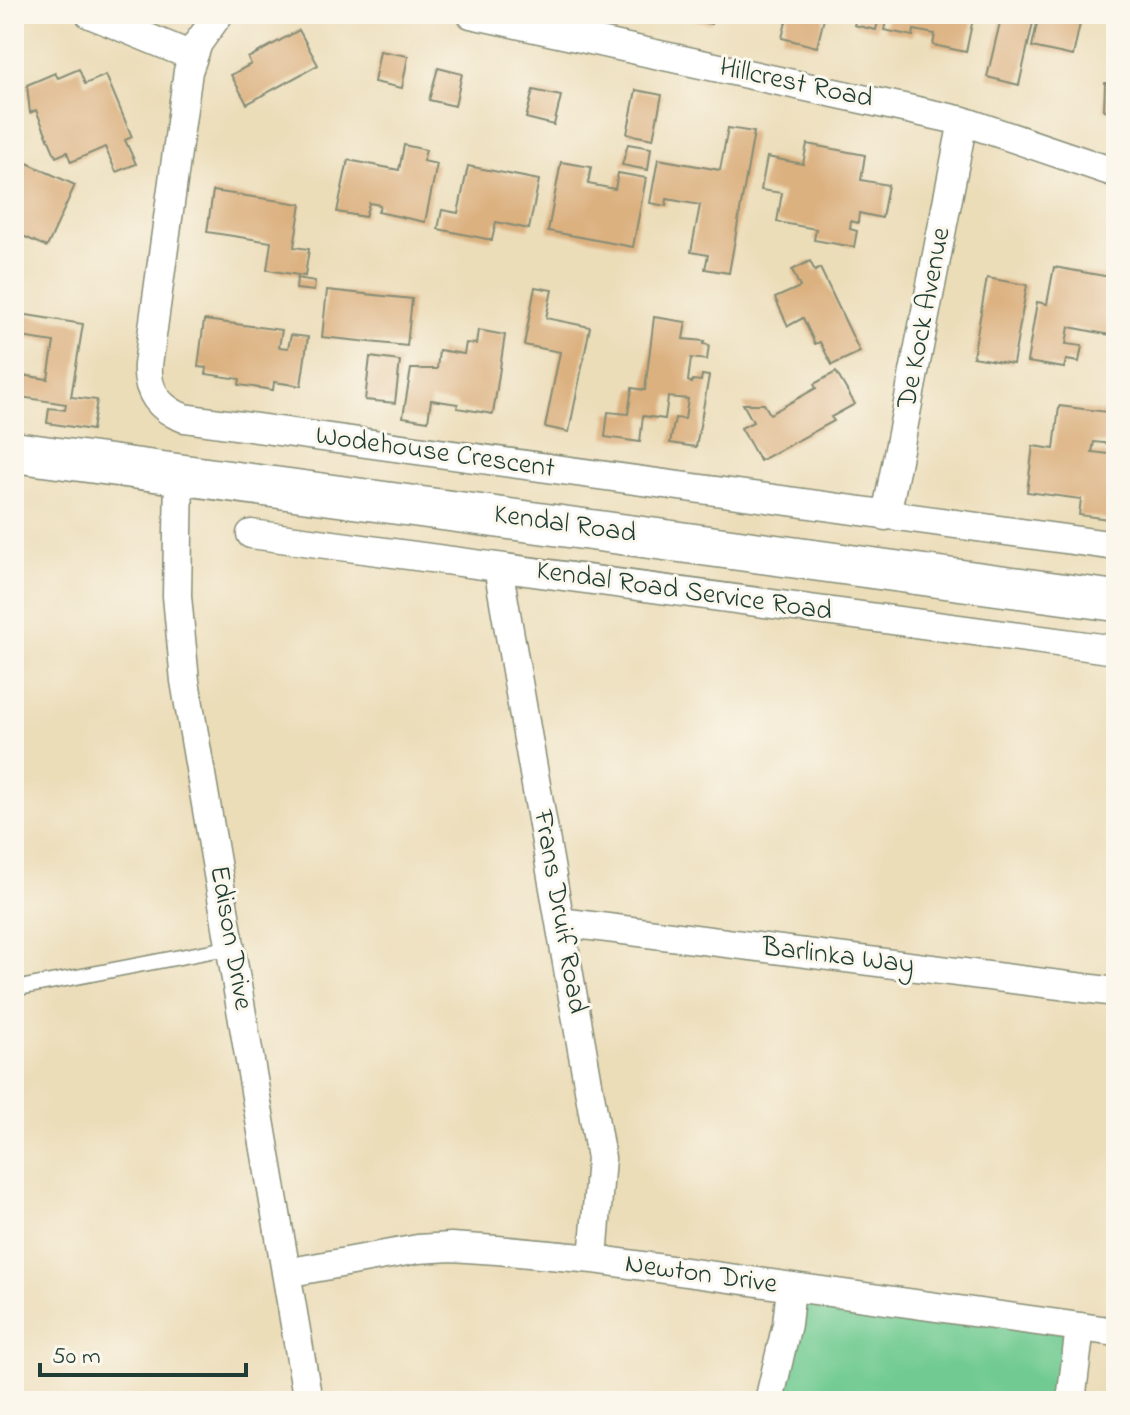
<svg xmlns="http://www.w3.org/2000/svg" width="1130" height="1415" viewBox="0 0 1130 1415" font-family="'Indie Flower',sans-serif">
<rect width="100%" height="100%" fill="#fbf7ec"/>
<filter id="ink" filterUnits="userSpaceOnUse"><feTurbulence type="fractalNoise" baseFrequency=".0125" numOctaves="2"/><feDisplacementMap in="SourceGraphic" scale="16" xChannelSelector="R" yChannelSelector="G"/><feConvolveMatrix kernelMatrix="1 2 1 2 8 2 1 2 1" color-interpolation-filters="sRGB"/></filter>
<filter id="wash" filterUnits="userSpaceOnUse"><feTurbulence type="fractalNoise" baseFrequency=".006" numOctaves="4" result="noise"/><feDisplacementMap in="SourceGraphic" scale="32" xChannelSelector="R" yChannelSelector="G"/><feGaussianBlur stdDeviation="1.8" result="paint"/><feColorMatrix in="noise" values="0 0 0 0 0 0 0 0 0 0 0 0 0 0 0 0 0 1.4 0 .05"/><feComposite in="paint" operator="in"/></filter>
<g filter="url(#wash)">
<rect width="100%" height="100%" fill="#ecddb9"/>
<path fill="#70ca91" stroke="#488462" stroke-width="2" d="M792 1288 1079 1327 1070 1401H775Z"/>
<g id="blocks">
<path fill="#dcb180" d="M692 14H713L711 24 691 19Z
M788 14H825L817 47 782 38Z
M848 14H880L876 30 854 25 857 17Z
M888 14H974L966 52 933 45 935 34 914 30 913 36 884 30Z
M1002 14H1035L1019 85 987 77Z
M1039 14H1082L1073 56 1032 47Z
M299 30 318 65 247 104 231 75 251 64 248 58Z
M380 51 408 56 402 88 374 82Z
M438 68 462 74 455 106 429 100Z
M79 69 85 84 106 75 132 137 125 140 136 164 116 172 105 147 71 162 67 152 56 157 36 110 30 113 27 85 55 73 58 78Z
M1105 83H1116V111L1104 110Z
M533 90 561 96 554 125 526 118Z
M636 90 662 95 653 139 627 134Z
M728 128 754 132 729 273 705 269 708 255 691 252 700 205 667 199 666 206 650 203 658 159 720 170Z
M628 144 651 148 648 170 622 165Z
M807 144 865 155 861 180 888 185 882 218 859 213 858 223 851 221 850 229 857 231 854 247 814 240 816 229 777 222 782 193 761 190 767 157 803 164Z
M404 145 426 150 423 161 437 164 425 222 378 212 380 205 369 203 365 217 337 212 348 160 399 170Z
M14 157 75 185 47 247 14 232Z
M561 162 591 167 588 184 615 189 618 173 646 178 633 247 548 231Z
M468 166 539 180 529 229 496 222 492 240 438 229 442 210 458 213Z
M213 191 301 204 294 247 309 249 305 276 267 270 271 242 207 232Z
M810 261 815 271 820 268 860 352 832 365 820 342 815 344 803 318 788 326 775 298 800 287 792 270Z
M1054 267 1116 278V336L1069 327 1066 344 1082 346 1079 362 1066 360 1064 368 1027 362 1037 302 1047 304Z
M297 278 315 281 314 291 296 289Z
M987 278 1027 285 1013 364 973 357Z
M535 287 552 290 546 318 590 327 569 432 545 427 560 352 524 345Z
M327 290 412 299 407 346 322 337Z
M14 313 83 324 71 397 97 400 92 430 47 423 49 408 65 410 66 404 14 396V374L48 379 54 342 14 336Z
M654 317 686 322 683 339 704 341 703 344 709 345 707 360 691 358 688 381 692 383 693 380 701 381 702 375 709 376 696 447 670 443 675 418 685 419 688 399 668 397 665 419 643 416 640 442 605 437 608 412 628 414 632 388 645 390Z
M204 320 282 330 279 347 288 348 291 335 308 337 301 386 274 382 273 390 239 385 240 379 206 374 207 368 198 367Z
M478 330 505 335 493 414 457 408 458 404 431 400 428 421 403 417 411 369H437L439 350 464 354 466 343 476 344Z
M370 357 400 361 395 403 365 400Z
M836 372 855 404 831 417 834 421 760 461 741 428 753 422 743 404H764L770 414 816 388 814 384Z
M1059 406 1116 413 1112 444 1094 442 1092 452 1116 455V520L1079 515 1081 499 1027 492 1033 446 1054 449Z"/>
</g>
</g>
<g filter="url(#ink)">
<use href="#blocks" fill-opacity="0" stroke="#868d76" stroke-width="2"/>
<g fill="none" stroke-linecap="round" stroke-linejoin="round">
<g stroke="#868d76" stroke-width="17">
<path id="lane" d="M14 989 232 947"/>
</g>
<g stroke="#868d76" stroke-width="31">
<path id="street" d="M90 14 192 56
M219 14 198 43 188 71 148 365C146 392 160 409 184 418L1116 546
M471 14 963 121 1116 173
M179 473 177 596 185 681 308 1401
M886 516 963 121
M251 534 1116 650
M498 567 601 1158 593 1259
M560 922 1116 992
M286 1273 418 1249 451 1247 497 1250 593 1259 1116 1332
M769 1401 787 1324 791 1288
M1071 1401 1080 1327"/>
</g>
<g stroke="#868d76" stroke-width="43">
<path id="secondary" d="M14 452 1116 601"/>
</g>
<use href="#lane" stroke="#fff" stroke-width="14"/>
<use href="#street" stroke="#fff" stroke-width="28"/>
<use href="#secondary" stroke="#fff" stroke-width="40"/>
</g>
</g>
<g text-anchor="middle" dominant-baseline="central" stroke-width="6" stroke-linejoin="round" paint-order="stroke">
<g font-size="28" fill="#1f3d34" stroke="#fbf7ec">
<text transform="translate(796 84) rotate(12)">Hillcrest Road</text>
<text transform="translate(925 318) rotate(-79)">De Kock Avenue</text>
<text transform="translate(435 453) rotate(8)">Wodehouse Crescent</text>
<text transform="translate(565 525) rotate(8)">Kendal Road</text>
<text transform="translate(684 592) rotate(8)">Kendal Road Service Road</text>
<text transform="translate(559 912) rotate(80)">Frans Druif Road</text>
<text transform="translate(230 938) rotate(80)">Edison Drive</text>
<text transform="translate(838 957) rotate(7)">Barlinka Way</text>
<text transform="translate(701 1275) rotate(8)">Newton Drive</text>
</g>
</g>
<rect width="1130" height="1415" fill="none" stroke="#fbf7ec" stroke-width="48"/>
<path d="M40 1363v12h206v-12" fill="none" stroke="#1f3d34" stroke-width="4"/>
<text x="52" y="1363" font-size="24" fill="#1f3d34" stroke="#fbf7ec" stroke-width="6" paint-order="stroke">50 m</text>
</svg>
